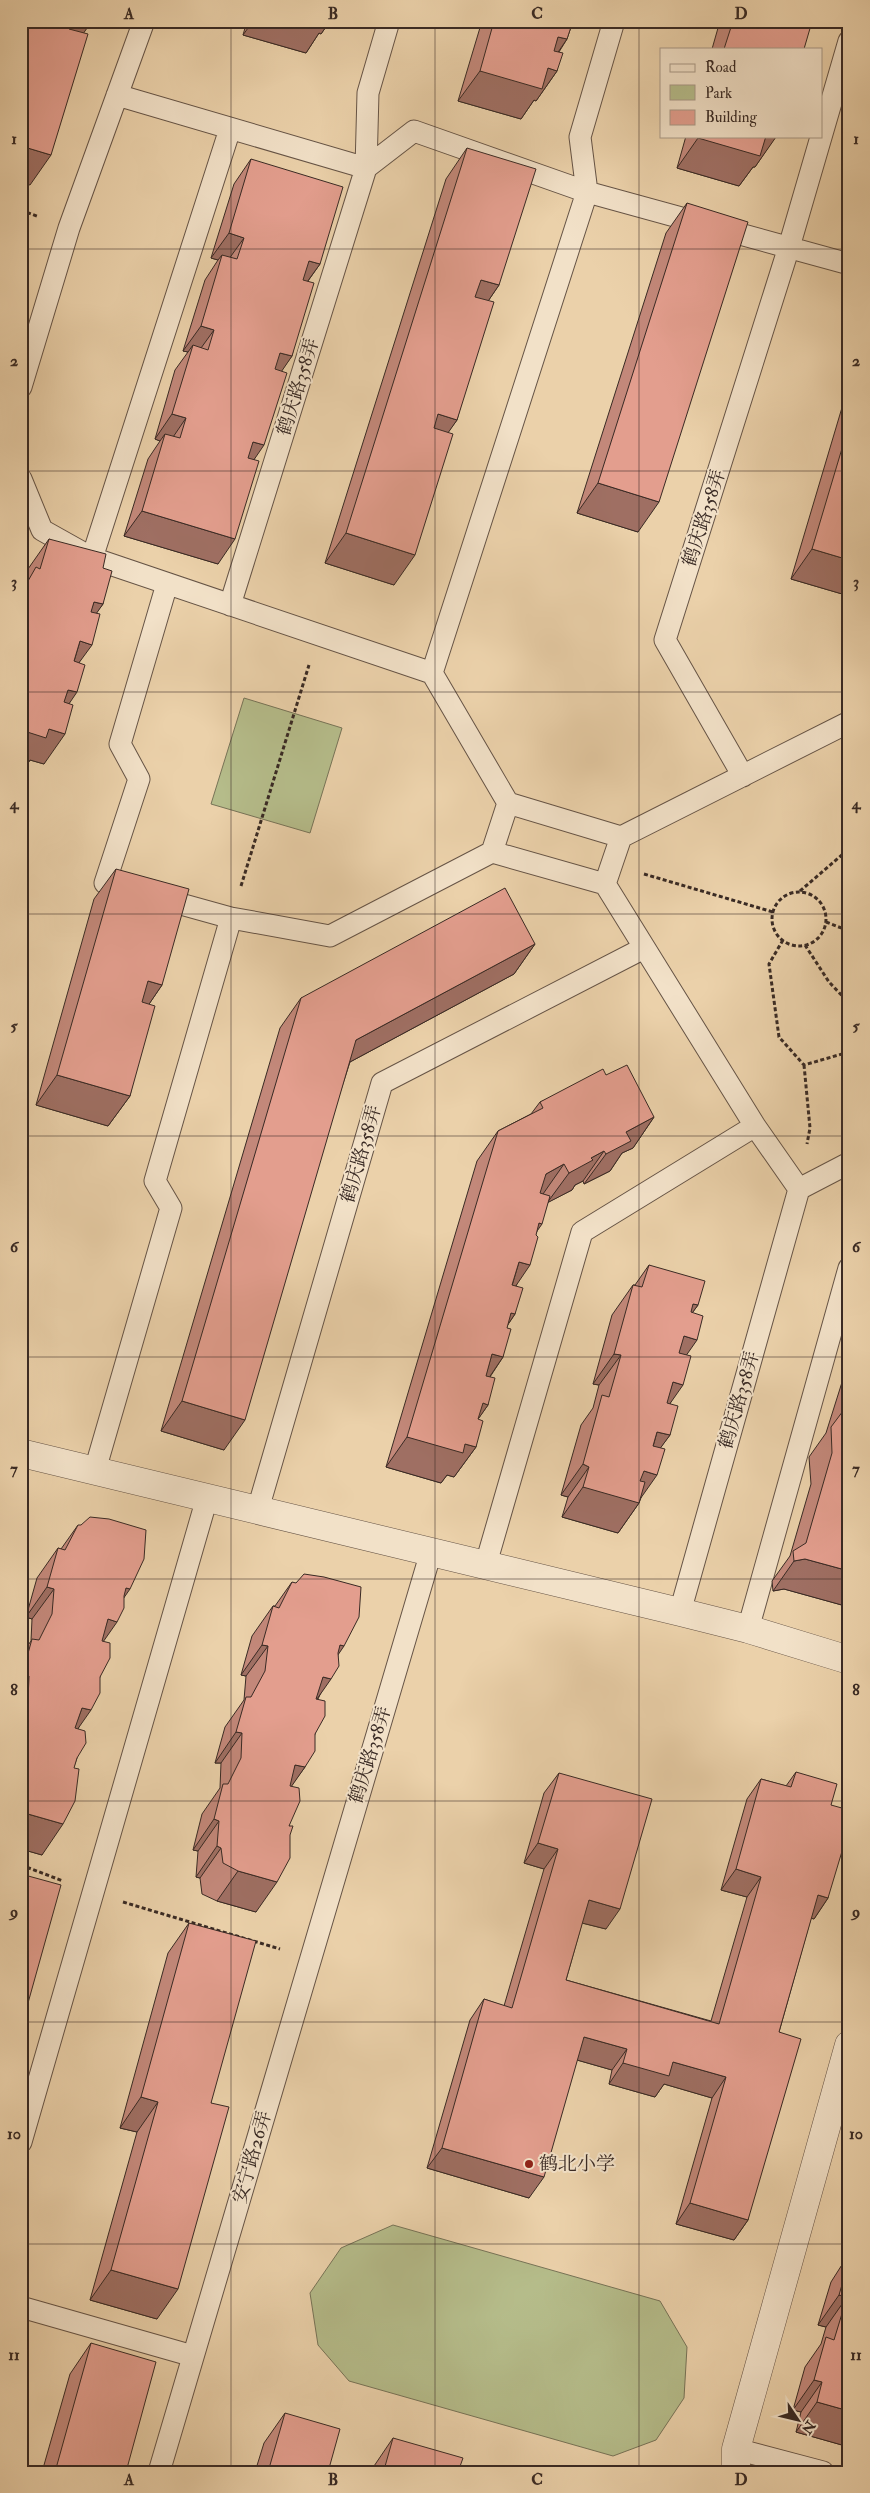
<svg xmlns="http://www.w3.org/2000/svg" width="870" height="2493" viewBox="0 0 870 2493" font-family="'IM FELL Double Pica','Noto Serif SC',serif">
<rect width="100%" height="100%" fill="#ebd1aa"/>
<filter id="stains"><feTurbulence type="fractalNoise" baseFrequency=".004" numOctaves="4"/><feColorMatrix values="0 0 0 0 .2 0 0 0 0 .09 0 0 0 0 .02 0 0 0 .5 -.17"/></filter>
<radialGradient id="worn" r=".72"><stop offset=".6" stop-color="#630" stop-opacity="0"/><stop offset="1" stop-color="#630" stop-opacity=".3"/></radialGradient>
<path fill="#b5bc8a" stroke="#777357" d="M244 698 342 728 310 833 211 804Z
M393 2225 660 2301 687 2347 684 2398 656 2440 613 2456 349 2381 318 2345 310 2293 341 2248Z"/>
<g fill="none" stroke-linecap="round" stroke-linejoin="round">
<g stroke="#665446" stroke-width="23">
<path id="lane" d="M117 95 366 168 414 131 587 192 849 264
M21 387 69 228 144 21
M21 479 42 530 92 558 432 673 508 803
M92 558 230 129
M167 584 120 744 139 779 105 883 231 918
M230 605 366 168 368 93 389 21
M432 673 587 192 580 137 614 21
M849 722 621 837 605 884 755 1126 799 1189 849 1163
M743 776 665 640 789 247 849 41
M605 884 492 852 508 803 621 837
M95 1470 171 1208 155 1181 231 918 330 936 492 852
M258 1509 382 1083 644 948
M485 1567 582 1232 755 1126
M680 1612 799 1189
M748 1629 849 1268
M21 2142 207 1498
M21 2307 193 2356
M736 2449 823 2472
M159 2472 431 1552"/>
</g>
<g stroke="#665446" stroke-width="29">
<path id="street" d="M21 1453 680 1612 748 1629 849 1660
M736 2472V2449L849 2045"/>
</g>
<path stroke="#392a24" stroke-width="3" stroke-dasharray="4 2.5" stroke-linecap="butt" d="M21 210 39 217
M644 874 773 912
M241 886 309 665
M800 891 843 854H849
M772 919a27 27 0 1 1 54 0a27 27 0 1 1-54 0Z
M826 922 849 931
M783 940 769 964 779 1037 804 1065 849 1052
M805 945 829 982 849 1003
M804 1065 810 1128 807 1144
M21 1865 63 1881
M123 1902 280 1949"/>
<use href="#lane" stroke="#f2e1c8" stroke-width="21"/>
<use href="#street" stroke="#f2e1c8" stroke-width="28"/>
</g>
<path fill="#c3887a" stroke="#392a24" d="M247 21H330L321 34 319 33 306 53 243 35Z
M482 21H573L567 39 559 52 557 71 536 101 534 100 521 119 458 101Z
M720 21H807L806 23 804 49H712Z
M686 136H776L755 167H753L739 186 677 168Z
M467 148 499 285 488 301 457 420 448 432 394 585 325 563 446 179Z
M251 159 320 264 308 281 292 356 281 371 254 460 218 564 124 536 148 459 160 441 155 439 175 370 188 352 183 351 205 280 218 260 211 258 234 184Z
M687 203 638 532 577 513 666 233Z
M849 384V596L791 579Z
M49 539 103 568V604L96 613 79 663 69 704 44 764 30 760 25 768 21 767V588L23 585 28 569Z
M116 869 162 985 149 1004 130 1096 108 1126 36 1105 94 899Z
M535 944 514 974 350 1062 224 1450 161 1431 280 1028 301 998Z
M606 1075 654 1117 633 1148 622 1153 610 1171 584 1184 583 1181 575 1185 572 1190 548 1202 516 1286 515 1314 507 1326 503 1357 490 1377 488 1405 478 1419 476 1447 454 1477 447 1475 441 1483 386 1467 477 1161 498 1131 531 1114 540 1102Z
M649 1265 698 1305 692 1313 686 1355 670 1404V1435L660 1448 639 1503 618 1533 562 1517 568 1497 561 1495 581 1425 593 1408 599 1385 593 1384 612 1315 633 1285H635Z
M849 1360V1607L784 1589 773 1591 772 1581 790 1556 811 1484 809 1457 826 1433Z
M78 1525 124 1597 103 1641 100 1677 78 1729 77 1758 42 1855 21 1849V1655L31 1641 32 1619 26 1617 37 1578 58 1548 61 1549Z
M292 1582 338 1656 318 1699 315 1734 305 1767 291 1786 289 1826 256 1912 217 1901 202 1894 200 1878 196 1877 198 1851 193 1850 202 1814 220 1788 221 1763H215L225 1727 244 1700 246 1676 241 1675 252 1636 273 1606H275Z
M796 1772 831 1805 828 1898 814 1919 811 1918 779 2032 748 2220 734 2240 676 2224 712 2098 664 2084 655 2097 609 2084 612 2070 577 2060 529 2198 427 2168 470 2020 484 1999 504 2006 544 1869 524 1863 544 1793 559 1773 606 1929 582 1923 566 1980 711 2021 747 1897 721 1890 747 1799 761 1779 786 1786Z
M189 1923 211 2103 157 2319 90 2300 137 2132 120 2128 168 1953Z
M849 2219V2241L843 2239Z
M849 2249V2447L796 2432 801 2412 793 2410 805 2367 821 2344 826 2327 818 2325 831 2282 845 2260Z
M91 2343 126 2472H42L70 2374Z
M285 2413 328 2472H255L264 2443Z
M393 2438 458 2472H371L372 2469Z"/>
<path fill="#9f6f63" stroke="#392a24" d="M69 21H92L71 51Z
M253 21H330L321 34 319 33 306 53 243 35Z
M558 37 567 39 546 70Z
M548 68 557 71 536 101 534 100 521 119 458 101 480 71Z
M766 136 776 137 755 167H753L739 186 677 168 698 138Z
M21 146 51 155 30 185 21 183Z
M229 233 244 238 226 263 222 255 218 260 211 258Z
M309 261 320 264 302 289 292 286Z
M481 280 499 285 478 316 460 310Z
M201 326 214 330 196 355 193 345 188 352 183 351Z
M280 353 292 356 275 381 262 378Z
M172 414 186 418 169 443 165 434 160 441 155 439Z
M438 414 457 420 436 450 417 445Z
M253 442 264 445 247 470 235 466Z
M598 483 659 502 638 532 577 513Z
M142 511 235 539 218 564 124 536Z
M346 533 415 555 394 585 325 563Z
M812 549 849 560V596L791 579Z
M94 602 103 604 82 634Z
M24 610 28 611 21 621V614Z
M80 641 92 645 70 675Z
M68 690 77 692 56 723Z
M49 729 65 734 44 764 30 760 25 768 21 767V730Z
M535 944 514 974 335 1070 356 1040Z
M148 981 162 985 141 1016 127 1011Z
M57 1075 130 1096 108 1126 36 1105Z
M654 1117 633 1148 622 1153 610 1171 584 1184 606 1154 626 1132Z
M604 1151 583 1181 575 1185 572 1190 547 1203 569 1173 591 1158Z
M564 1164 543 1194 525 1204 546 1174Z
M539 1223 542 1224 521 1254Z
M519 1262 530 1265 509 1296Z
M693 1304 698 1305 676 1335Z
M511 1313 515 1314 494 1345Z
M684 1336 697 1340 676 1370 663 1367Z
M492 1354 503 1357 482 1388Z
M614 1354 621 1355 599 1385 593 1384Z
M673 1382 683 1385 662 1415Z
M182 1401 245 1420 224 1450 161 1431Z
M483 1403 488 1405 467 1435Z
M657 1432 670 1435 648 1465Z
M407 1437 465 1444 476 1447 454 1477 447 1475 441 1483 386 1467Z
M583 1464 589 1467 568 1497 561 1495Z
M644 1471 657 1475 638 1502 639 1503 618 1533 562 1517 583 1487Z
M805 1559 849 1571V1607L784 1589 773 1591 794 1561Z
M47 1587 54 1589 32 1619 26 1617Z
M126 1588 130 1589 109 1619Z
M108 1619 117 1622 96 1652Z
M262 1645 268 1646 246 1676 241 1675Z
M340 1645 344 1646 323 1677Z
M22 1675 29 1676 21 1686V1677Z
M323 1677 331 1679 310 1709Z
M82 1708 91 1710 70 1740Z
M236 1732 242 1733 221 1763H215Z
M295 1765 305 1767 284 1797Z
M24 1813 63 1824 42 1855 21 1849V1817Z
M214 1819 219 1821 198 1851 193 1850Z
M538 1843 558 1849 544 1869 524 1863Z
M217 1846 221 1848 200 1878 196 1877Z
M736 1869 761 1877 747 1897 721 1890Z
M238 1871 277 1882 256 1912 217 1901Z
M818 1895 828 1898 814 1919 803 1916Z
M589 1900 620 1909 606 1929 574 1921Z
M584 2037 627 2049 612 2070 570 2058Z
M673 2062 726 2077 712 2098 664 2084 655 2097 609 2084 623 2063Z
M141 2097 158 2102 137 2132 120 2128Z
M442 2148 544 2177 529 2198 427 2168Z
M690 2203 748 2220 734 2240 676 2224Z
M849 2231V2241L843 2239Z
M111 2270 178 2289 157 2319 90 2300Z
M839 2295 847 2297 826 2327 818 2325Z
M814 2380 822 2382 801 2412 793 2410Z
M817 2402 849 2411V2447L796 2432Z"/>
<path fill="#e39e8e" stroke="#392a24" d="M21 21H72L69 29 88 34 51 155 21 146Z
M494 21H573L567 39 558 37 554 51 563 53 557 71 548 68 542 89 480 71Z
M733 21H802L801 22 811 25 804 49H724Z
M699 136H766L760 156 698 138Z
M467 148 536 169 499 285 481 280 475 297 494 302 457 420 438 414 434 428 453 434 415 555 346 533Z
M251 159 343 187 320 264 309 261 303 280 314 283 292 356 280 353 275 369 287 373 264 445 253 442 248 458 259 461 235 539 142 511 165 434 180 438 186 418 172 414 193 345 208 350 214 330 201 326 222 255 237 259 244 238 229 233Z
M687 203 748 222 659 502 598 483Z
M849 425V560L812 549Z
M49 539 106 554 103 568 112 571 103 604 94 602 91 612 100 614 92 645 80 641 74 661 85 665 77 692 68 690 64 702 73 705 65 734 49 729 46 738 21 730V635L28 611 24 610V588L36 567 40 569Z
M116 869 189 889 162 985 148 981 142 1002 155 1006 130 1096 57 1075Z
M505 888 535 944 356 1040 245 1420 182 1401 301 998Z
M627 1065 654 1117 626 1132 631 1141 606 1154 604 1151 591 1158 593 1160 569 1173 564 1164 546 1174 540 1193 550 1196 542 1224 539 1223 536 1235 538 1237 530 1265 519 1262 512 1285 523 1288 515 1314 511 1313 507 1328 511 1329 503 1357 492 1354 486 1376 495 1378 488 1405 483 1403 478 1419 483 1421 476 1447 465 1444 463 1453 407 1437 498 1131 543 1108 540 1102 603 1069 606 1075Z
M649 1265 705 1281 698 1305 693 1304 691 1312 703 1316 697 1340 684 1336 679 1353 691 1356 683 1385 673 1382 667 1403 678 1406 670 1435 657 1432 653 1446 665 1449 657 1475 644 1471 640 1481 645 1482 639 1503 583 1487 589 1467 583 1464 602 1395 609 1397 621 1355 614 1354 633 1285 642 1287Z
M849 1398V1571L805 1559 794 1561 793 1551 806 1543 832 1453 831 1427 846 1407Z
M90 1517 109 1519 146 1530 144 1559 130 1589 126 1588 124 1596V1608L117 1622 108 1619 102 1641 110 1643V1658L100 1677V1693L91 1710 82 1708 75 1728 85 1731 86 1743 77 1758 74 1768 79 1769 75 1801 63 1824 21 1812V1714L28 1700 29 1676 22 1675 32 1639 39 1640 52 1614 54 1589 47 1587 58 1548 65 1550 78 1525H81Z
M304 1574 324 1577 361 1587 359 1617 344 1646 340 1645 338 1653 339 1666 331 1679 323 1677 316 1699 325 1701V1716L315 1734V1751L305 1767 295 1765 290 1786 299 1788 300 1801 289 1826H293L290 1835V1858L277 1882 238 1871 223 1863 221 1848 217 1846 219 1821 214 1819 223 1784H228L241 1758 242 1733 236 1732 246 1697H251L265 1671 268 1646 262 1645 273 1606 279 1608 292 1582 296 1583Z
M796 1772 837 1784 831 1805 849 1810V1828L828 1898 818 1895 779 2032 801 2039 748 2220 690 2203 726 2077 673 2062 669 2076 623 2063 627 2049 584 2037 544 2177 442 2148 484 1999 512 2008 558 1849 538 1843 559 1773 652 1799 620 1909 589 1900 566 1980 719 2024 761 1877 736 1869 761 1779 791 1787Z
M21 1874 61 1885 21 2028Z
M189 1923 256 1941 211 2103 229 2107 178 2289 111 2270 158 2102 141 2097Z
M849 2261V2411L817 2402 822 2382 814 2380 826 2337 834 2340 847 2297 839 2295Z
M91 2343 156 2362 126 2472H55Z
M285 2413 340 2429 328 2472H268Z
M393 2438 463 2458 458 2472H375L376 2468 384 2470Z
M835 2470 843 2472H835Z"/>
<path fill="none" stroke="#392a24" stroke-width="1" stroke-opacity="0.55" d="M231 21V2472M435 21V2472M639 21V2472M21 249H849M21 471H849M21 692H849M21 914H849M21 1136H849M21 1357H849M21 1579H849M21 1801H849M21 2022H849M21 2244H849"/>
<circle fill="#8f2418" stroke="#f2e1c8" stroke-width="2" cx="529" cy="2164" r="5"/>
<g text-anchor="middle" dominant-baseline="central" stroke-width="4" stroke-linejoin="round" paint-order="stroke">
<g font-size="19" fill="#392a24" stroke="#f2e1c8">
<text transform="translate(298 387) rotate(-73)">鹤庆路358弄</text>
<text transform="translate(704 518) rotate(-72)">鹤庆路358弄</text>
<text transform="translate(361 1154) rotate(-74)">鹤庆路358弄</text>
<text transform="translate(739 1400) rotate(-74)">鹤庆路358弄</text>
<text transform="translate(370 1755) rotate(-73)">鹤庆路358弄</text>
<text transform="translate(252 2157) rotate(-74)">安宁路26弄</text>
</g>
<g font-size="19" fill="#392a24" stroke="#f2e1c8" text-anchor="start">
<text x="539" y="2164">鹤北小学</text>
</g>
</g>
<rect width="870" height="2493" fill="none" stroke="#ebd1aa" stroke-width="55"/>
<rect x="660" y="48" width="162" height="90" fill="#f2e1c8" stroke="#a89886"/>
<rect x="670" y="64" width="25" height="8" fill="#f2e1c8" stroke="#a89886"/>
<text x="705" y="72" font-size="15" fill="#392a24">Road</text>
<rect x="670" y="85" width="25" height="15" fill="#b5bc8a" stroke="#a89886"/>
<text x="705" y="98" font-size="15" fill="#392a24">Park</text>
<rect x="670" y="110" width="25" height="15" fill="#e39e8e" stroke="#a89886"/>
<text x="705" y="122" font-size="15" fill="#392a24">Building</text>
<g transform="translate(798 2420) rotate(125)" stroke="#f2e1c8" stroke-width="4" paint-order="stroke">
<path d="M0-4L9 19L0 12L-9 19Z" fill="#392a24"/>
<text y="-8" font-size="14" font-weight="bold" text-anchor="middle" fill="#392a24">N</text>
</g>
<rect x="28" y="28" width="814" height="2438" fill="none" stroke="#392a24" stroke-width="2"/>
<g font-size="16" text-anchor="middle" font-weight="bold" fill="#392a24">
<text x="129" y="19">A</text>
<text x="333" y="19">B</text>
<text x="537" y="19">C</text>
<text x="741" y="19">D</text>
<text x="14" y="144">1</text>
<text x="856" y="144">1</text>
<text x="14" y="366">2</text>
<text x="856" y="366">2</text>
<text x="14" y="587">3</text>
<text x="856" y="587">3</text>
<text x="14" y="809">4</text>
<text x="856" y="809">4</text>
<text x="14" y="1031">5</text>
<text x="856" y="1031">5</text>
<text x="14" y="1252">6</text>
<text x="856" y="1252">6</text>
<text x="14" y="1474">7</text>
<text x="856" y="1474">7</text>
<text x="14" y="1695">8</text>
<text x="856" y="1695">8</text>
<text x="14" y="1917">9</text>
<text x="856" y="1917">9</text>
<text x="14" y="2139">10</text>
<text x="856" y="2139">10</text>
<text x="14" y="2360">11</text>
<text x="856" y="2360">11</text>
<text x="129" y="2485">A</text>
<text x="333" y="2485">B</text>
<text x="537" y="2485">C</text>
<text x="741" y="2485">D</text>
</g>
<rect width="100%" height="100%" filter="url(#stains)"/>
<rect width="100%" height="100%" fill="url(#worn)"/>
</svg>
